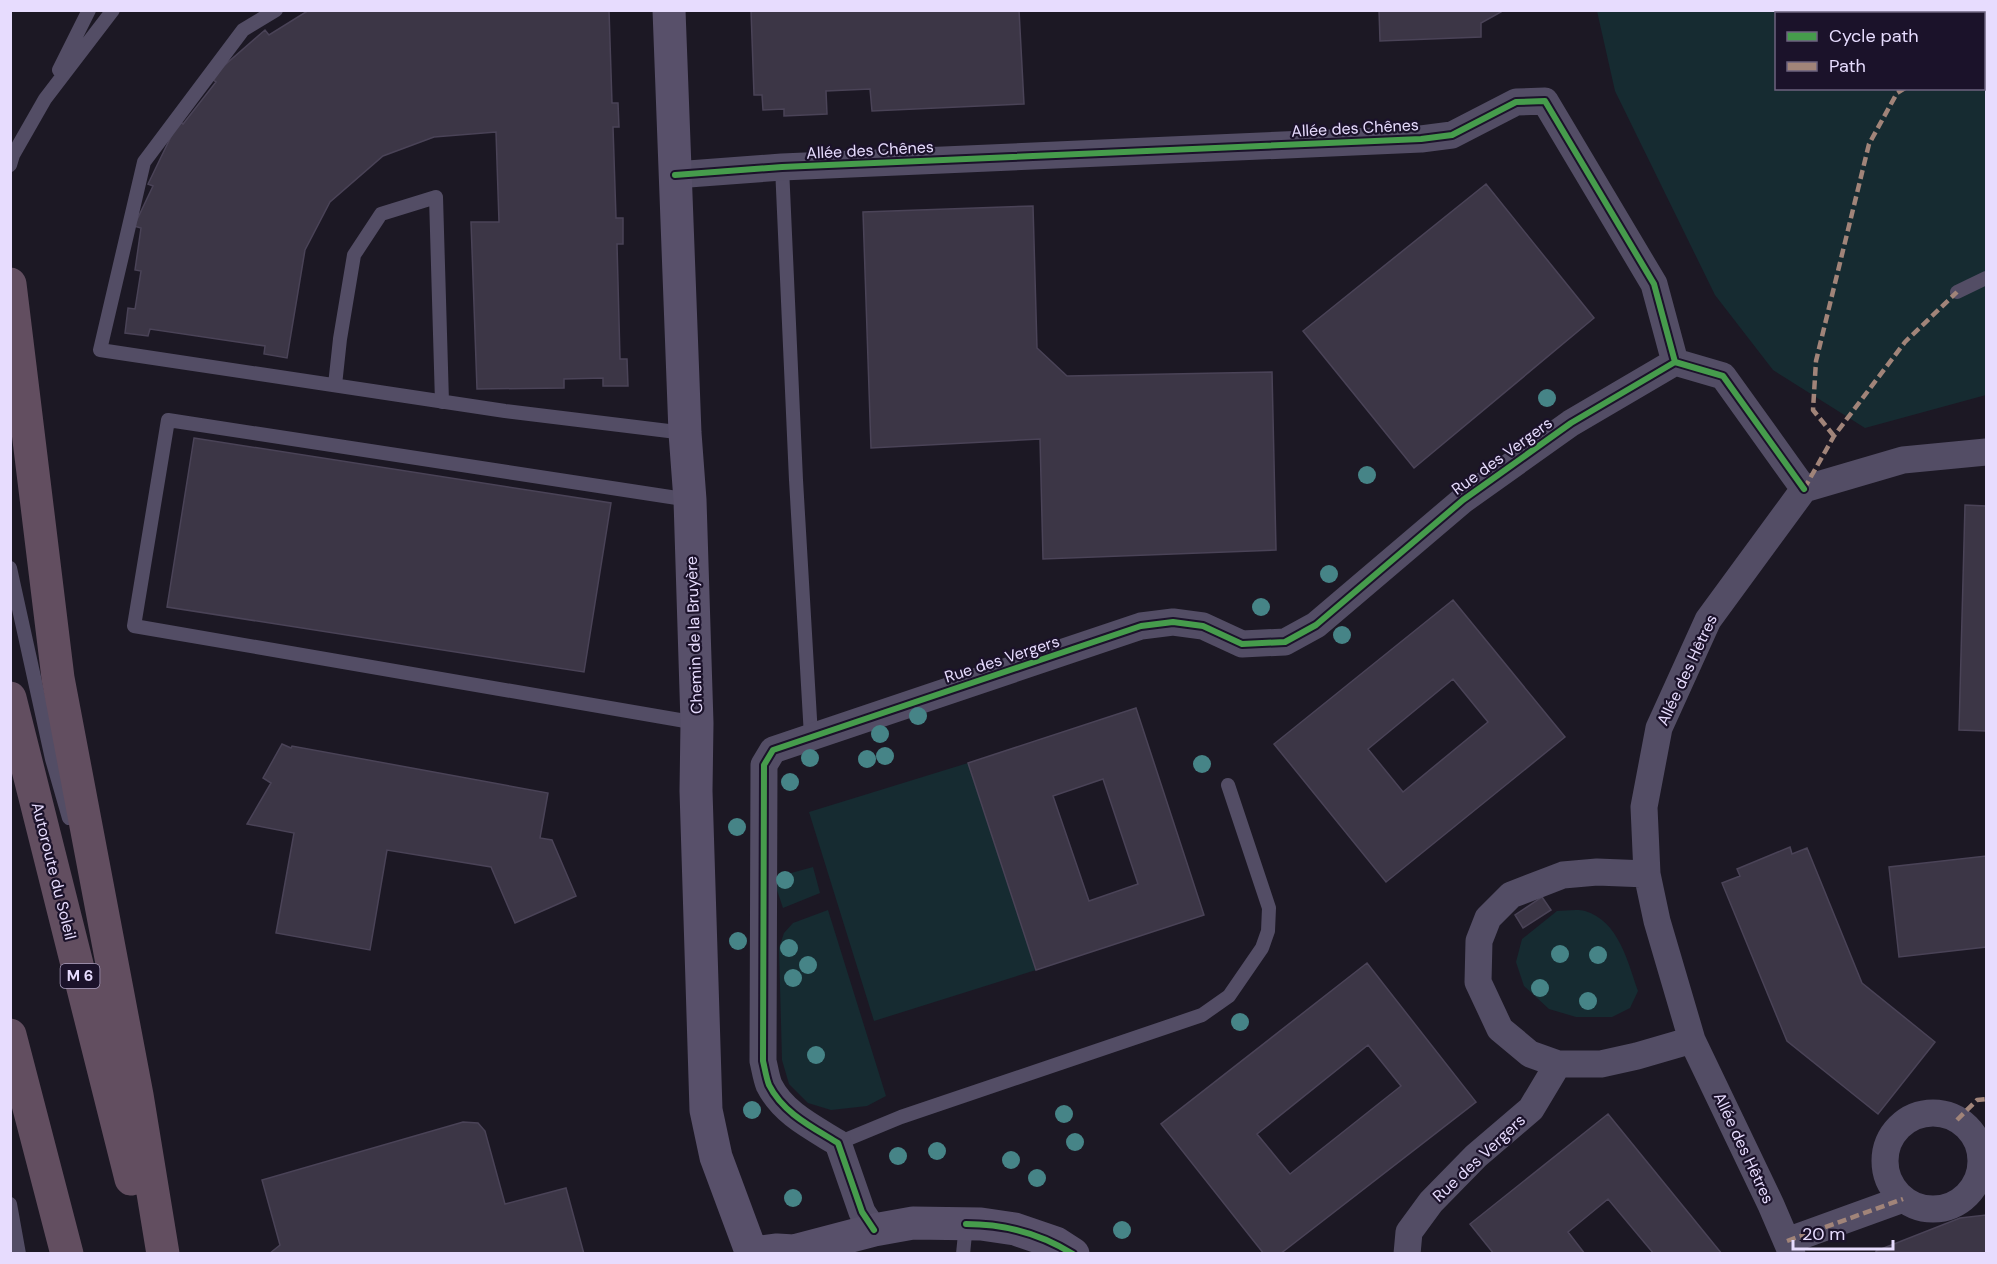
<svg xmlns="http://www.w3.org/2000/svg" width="1997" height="1264" viewBox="0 0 1997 1264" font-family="'DM Sans',sans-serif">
<rect width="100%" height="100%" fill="#1c1824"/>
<path fill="#162b31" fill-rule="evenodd" d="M1597 11H1986V395L1865 428 1773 370 1715 295 1615 91ZM1776 14H1984V88H1776Z
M968 763 1036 970 874 1021 809 812Z
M813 867 820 893 783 908 773 878Z
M828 910 886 1096 867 1106 831 1110 808 1103 789 1084 782 1060 779 948 784 933 793 923Z
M1557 911C1565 911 1577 909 1585 911 1619 921 1628 963 1638 991L1630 1008 1612 1017H1576L1549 1009 1524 986 1516 962 1522 939Z"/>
<path fill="#3c3646" stroke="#4a4357" stroke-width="1.5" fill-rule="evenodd" d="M309 10H609L612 103H618L619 127H613L616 218H623V244H617L620 359H627L628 386H603V378L564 379V388L477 389 471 222H499L496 132 434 137 383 156 330 202 305 250 287 358 264 354 265 346 150 329 148 336 125 333 128 308 135 309 141 271 135 270 141 228 134 226 153 186 148 184 179 120 183 124 216 82 210 78 265 30 269 35Z
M751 10H1019L1024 104 872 111 870 89 826 91 827 114 784 116V109L763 110 762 95H754Z
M1379 10H1500L1501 12 1481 23V37L1380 41Z
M1486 184 1594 318 1414 468 1303 331Z
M1033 206 1037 348 1067 376 1272 372 1276 550 1043 559 1040 439 871 448 863 212Z
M194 438 611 503 584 672 167 607Z
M1965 505 1986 506V731L1959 730Z
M1453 600 1565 737 1386 882 1274 744ZM1453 679 1488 722 1403 792 1368 749Z
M1136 708 1204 915 1036 970 968 763ZM1103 779 1138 884 1089 901 1053 796Z
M282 744 291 748 292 746 548 793 540 838 552 840 576 896 515 923 491 867 387 850 370 950 276 933 294 833 247 824 271 783 263 778Z
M1790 847 1792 854 1807 848 1862 983 1935 1042 1878 1114 1787 1041 1722 883 1740 876 1737 869Z
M1986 856V947L1899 957 1889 867Z
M1542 897 1551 910 1523 928 1515 915Z
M1367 963 1476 1102 1280 1254H1264L1161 1124ZM1368 1045 1401 1086 1290 1174 1257 1134Z
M1608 1114 1722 1254H1654L1608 1199 1568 1232 1585 1254H1494L1470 1224Z
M463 1122 478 1123 485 1131 505 1204 566 1188 584 1254H269L280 1245 262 1180Z
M1986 1215V1254H1876V1251L1960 1218Z"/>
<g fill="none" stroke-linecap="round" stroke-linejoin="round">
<path stroke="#534d65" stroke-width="14" d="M276 10 243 30 144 162 100 350 505 411 685 433
M1944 14 1945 10
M59 70 89 10
M10 165 13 155 45 99 113 10
M782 167 796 480 811 736
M1957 292 1986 278
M335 385 340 339 354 255 381 214 436 197 442 402
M690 500 168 420 134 626 697 723
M10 568 52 759 69 818
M838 1143 901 1117 1202 1015 1229 996 1262 948 1268 931 1269 908 1228 785
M10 1204 19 1254
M963 1254 966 1224"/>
<path stroke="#534d65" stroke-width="27" d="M675 175 782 167 1421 139 1452 135 1516 102 1545 101 1654 284 1675 362 1723 376 1804 489
M1647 874 1597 872 1563 875 1511 895 1488 918 1479 941 1478 982 1500 1029 1530 1054 1558 1064H1601L1637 1056 1692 1040
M1885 1161a48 48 0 1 1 96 0a48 48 0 1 1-96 0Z
M874 1230 862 1212 838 1143C812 1127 783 1113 769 1085 766 1077 765 1069 763 1061L764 765 773 750 1141 626 1173 622 1203 626 1242 644 1285 642 1316 625 1463 500 1571 423 1675 362
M1787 1241 1903 1199
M1407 1254 1409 1232 1431 1202 1476 1156 1531 1109 1558 1064
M1792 1254 1771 1205 1692 1040 1657 921 1647 874 1644 807 1659 728 1708 620 1804 489 1903 460 1986 452"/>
<path stroke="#58506a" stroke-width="33" d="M669 10 685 433 690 500 697 723 696 791 706 1110 716 1157 752 1254
M752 1253 777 1250 794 1251 874 1230 913 1223 981 1224 1015 1229 1056 1243 1073 1254"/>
<path stroke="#624e60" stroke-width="33" d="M10 284 58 678 137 1095 163 1254
M10 698 131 1179
M10 1035 67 1254"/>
<path stroke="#a18479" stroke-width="4.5" stroke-dasharray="9 4.5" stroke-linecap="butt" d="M1834 436 1813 410 1816 361 1869 144 1897 93 1905 88
M1804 489 1834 436 1905 342 1957 292
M1957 1120 1977 1100 1986 1099
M1787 1241 1903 1199"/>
<g stroke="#1b122a" stroke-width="10">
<path id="cycleway" d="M675 175 782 167 1421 139 1452 135 1516 102 1545 101 1654 284 1675 362 1723 376 1804 489
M966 1224C1003 1224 1041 1234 1073 1254
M874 1230 862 1212 838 1143C812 1127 783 1113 769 1085 766 1077 765 1069 763 1061L764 765 773 750 1141 626 1173 622 1203 626 1242 644 1285 642 1316 625 1463 500 1571 423 1675 362"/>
</g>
<use href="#cycleway" stroke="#469c4c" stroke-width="6"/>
</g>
<g fill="#468487">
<circle cx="1547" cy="398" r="9"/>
<circle cx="1367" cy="475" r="9"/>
<circle cx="1329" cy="574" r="9"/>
<circle cx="1261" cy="607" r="9"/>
<circle cx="1342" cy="635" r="9"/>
<circle cx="918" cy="716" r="9"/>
<circle cx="880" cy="734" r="9"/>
<circle cx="885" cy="756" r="9"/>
<circle cx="810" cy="758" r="9"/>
<circle cx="867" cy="759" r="9"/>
<circle cx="1202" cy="764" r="9"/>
<circle cx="790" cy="782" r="9"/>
<circle cx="737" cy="827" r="9"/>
<circle cx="785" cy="880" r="9"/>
<circle cx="738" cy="941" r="9"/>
<circle cx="789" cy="948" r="9"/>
<circle cx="1560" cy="954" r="9"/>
<circle cx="1598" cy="955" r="9"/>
<circle cx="808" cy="965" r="9"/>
<circle cx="793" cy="978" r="9"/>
<circle cx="1540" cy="988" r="9"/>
<circle cx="1588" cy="1001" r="9"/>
<circle cx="1240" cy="1022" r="9"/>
<circle cx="816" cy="1055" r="9"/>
<circle cx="752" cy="1110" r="9"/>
<circle cx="1064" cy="1114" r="9"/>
<circle cx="1075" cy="1142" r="9"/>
<circle cx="937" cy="1151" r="9"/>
<circle cx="898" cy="1156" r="9"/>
<circle cx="1011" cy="1160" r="9"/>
<circle cx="1037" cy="1178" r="9"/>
<circle cx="793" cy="1198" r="9"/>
<circle cx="1122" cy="1230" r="9"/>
</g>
<g text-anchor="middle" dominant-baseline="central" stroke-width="4.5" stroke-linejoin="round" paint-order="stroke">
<rect fill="#1b122a" stroke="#aa9fbe" stroke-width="1.5" x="60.5" y="964" width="39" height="24" rx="4.5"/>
<g font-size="15" font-weight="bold" fill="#e7dcfe">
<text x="80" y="976">M 6</text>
</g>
<g font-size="16" fill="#e7dcfe" stroke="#1b122a">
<text transform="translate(1355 128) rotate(-3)">Allée des Chênes</text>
<text transform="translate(870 150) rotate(-3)">Allée des Chênes</text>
<text transform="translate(1502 456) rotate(-36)">Rue des Vergers</text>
<text transform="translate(694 635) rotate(-92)">Chemin de la Bruyère</text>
<text transform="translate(1002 659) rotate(-18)">Rue des Vergers</text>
<text transform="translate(1687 670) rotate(-65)">Allée des Hêtres</text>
<text transform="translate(54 871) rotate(76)">Autoroute du Soleil</text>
<text transform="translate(1744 1148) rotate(65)">Allée des Hêtres</text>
<text transform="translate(1479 1158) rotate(-43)">Rue des Vergers</text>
</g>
</g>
<rect width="1997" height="1264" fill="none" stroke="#e7dcfe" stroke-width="24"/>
<rect x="1775" y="12" width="210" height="78" fill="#1b122a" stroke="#6d637f" stroke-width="1.5"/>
<rect x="1787" y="32" width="30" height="9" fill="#469c4c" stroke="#6d637f" stroke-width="1.5"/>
<text x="1829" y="42" font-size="18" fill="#e7dcfe">Cycle path</text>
<rect x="1787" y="62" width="30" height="9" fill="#a18479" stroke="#6d637f" stroke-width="1.5"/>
<text x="1829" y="72" font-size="18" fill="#e7dcfe">Path</text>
<path d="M1793 1240v9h100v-9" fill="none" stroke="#e7dcfe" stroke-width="3"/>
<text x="1802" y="1240" font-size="18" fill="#e7dcfe" stroke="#1b122a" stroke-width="4.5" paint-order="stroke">20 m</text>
</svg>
